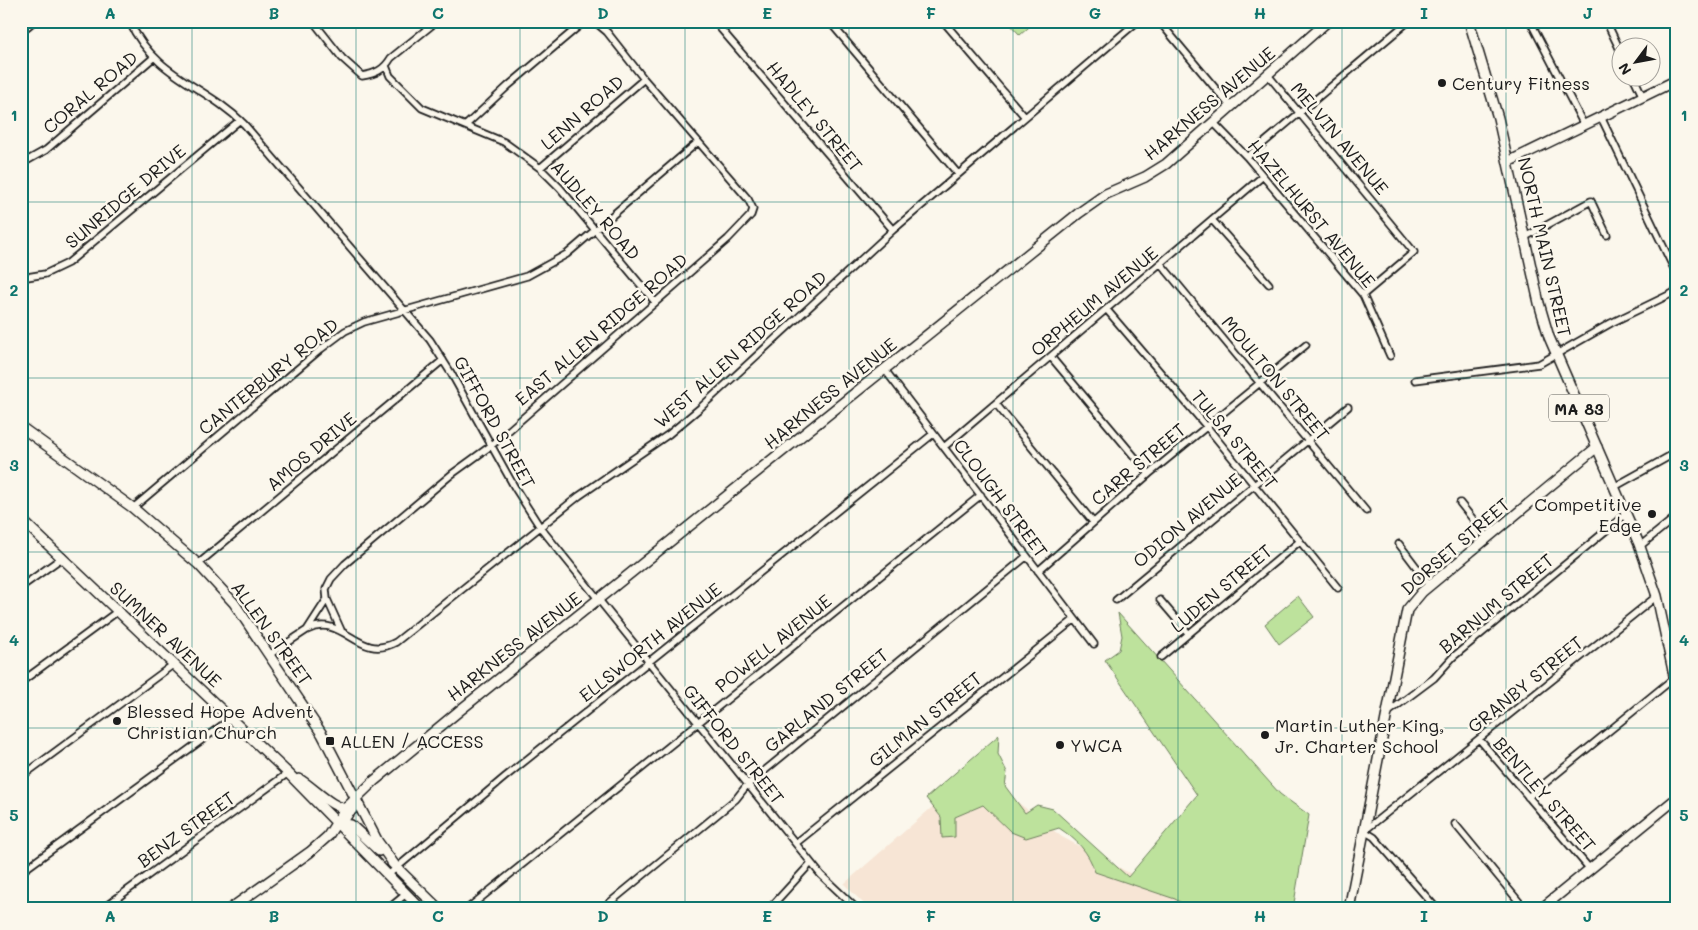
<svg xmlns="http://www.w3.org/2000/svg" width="1698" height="930" viewBox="0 0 1698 930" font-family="Mali,sans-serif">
<rect width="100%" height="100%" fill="#fbf7ec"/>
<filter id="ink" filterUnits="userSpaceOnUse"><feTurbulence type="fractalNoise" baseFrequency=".02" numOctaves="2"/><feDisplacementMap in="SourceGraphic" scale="10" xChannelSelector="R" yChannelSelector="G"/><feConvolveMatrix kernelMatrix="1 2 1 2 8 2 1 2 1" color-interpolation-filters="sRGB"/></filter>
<g filter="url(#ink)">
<path fill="#f7e5d5" d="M976 769 1062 837 1178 899 1188 909H869L844 884Z"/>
<path fill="#bde29c" stroke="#6c7f5c" d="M1007 21H1036L1020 35Z
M1298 596 1314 617 1279 644 1265 624Z
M1118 613 1280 794 1309 815 1293 909H1192L1175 899 1095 872C1089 852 1076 839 1059 828L1026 838 1011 832 983 805 955 817V837L942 838 941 817 926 798 999 735 998 754 1007 772 1005 786 1025 813 1037 805 1053 809 1128 877 1197 795 1105 660 1119 650 1122 636Z"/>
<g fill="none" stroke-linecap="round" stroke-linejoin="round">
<g stroke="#1c1c1c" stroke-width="9">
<path id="street" d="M129 21C157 79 204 84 244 124L430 340 451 373 515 488 540 527 821 875 857 909
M313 21 342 58 362 76C375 74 384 70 391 58L437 21
M714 21 893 230
M829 21 958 174
M943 21 1025 117
M1159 21 1231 107
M1530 21 1584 125
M1606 21 1620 50
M21 32 34 21
M386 66 390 76 422 108 504 142 540 168 560 188 655 302
M1268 75 1414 252 1363 295
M1634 78 1643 97
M1601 117 1677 275
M1213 122 1247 157 1363 295 1390 356
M466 125 508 86 585 21
M1247 157 1409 21
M21 164 46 150 153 58
M540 168 644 79
M1213 221 1269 284
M1525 237 1591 201 1607 235
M1161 264 1366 511
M21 278 45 274 68 263 240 120
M1107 310 1207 427 1338 588
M1051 357 1149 474
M885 370 1094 644
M1415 380 1539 364 1611 323 1677 291
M996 404 1093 522
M944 447 1263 176
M1614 487 1677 452
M1460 503 1488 538
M133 508 321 349 345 331 364 322 527 276 567 254 698 142
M1399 544 1430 585
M1640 546 1677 516
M198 564 443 360
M1038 571 1149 474 1306 345
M21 587 63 557
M327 599 341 630
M1116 600 1348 407
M1160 600 1189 634
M307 630C344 612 358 663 396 642L579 496 669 434 700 408 893 230 1138 21
M1667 637 1677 629
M269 655 307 630 327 599 326 589 331 579 345 564 452 474 492 445 728 239 751 215 753 209 748 199 644 79 607 32 594 21
M1161 657 1300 541
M21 682 118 611
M1386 714 1434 678 1453 657 1626 514
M1479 739 1589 868
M21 777 174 664
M1528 797 1674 678
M1455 824 1525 909
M796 843 1075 619
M21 872 232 718
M388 875 505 777 933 434
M102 909 288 773
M388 909 406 894
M467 909 981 495
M602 909 736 799 747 785 1027 556
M769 909 811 863
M1437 909 1374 837 1364 831 1657 596"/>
</g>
<g stroke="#1c1c1c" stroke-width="12">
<path id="secondary" d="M1508 162 1677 80
M338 823 344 820 354 804
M230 909 310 852 328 836 345 809 374 781 459 711 1079 213 1106 194 1145 177 1166 164 1328 21
M1349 909 1407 610 1422 592 1597 447
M1541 909 1677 798"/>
</g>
<g stroke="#1c1c1c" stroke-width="12">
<path id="primary" d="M1469 21 1498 118 1539 303 1549 337 1639 544 1657 596 1675 680 1677 793
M21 427 133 508 198 564 234 603 322 734 378 842 396 867
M21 519 288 773 421 909
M299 779C316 789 331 809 352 810
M338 823 351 825 379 851
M1677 832V857
M392 863 439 909"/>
</g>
<use href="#street" stroke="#fbf7ec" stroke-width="5.5"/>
<use href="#secondary" stroke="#fbf7ec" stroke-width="9"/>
<use href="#primary" stroke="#fbf7ec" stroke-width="9"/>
</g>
</g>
<path fill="none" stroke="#0f766e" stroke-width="1" stroke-opacity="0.55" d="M192 21V909M356 21V909M520 21V909M685 21V909M849 21V909M1013 21V909M1178 21V909M1342 21V909M1506 21V909M21 202H1677M21 378H1677M21 552H1677M21 728H1677"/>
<g fill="#1c1c1c" stroke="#fbf7ec" stroke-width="2">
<circle cx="1442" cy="83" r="5"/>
<circle cx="1652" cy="514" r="5"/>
<circle cx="117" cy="721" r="5"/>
<circle cx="1265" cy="735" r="5"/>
<rect x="325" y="736" width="10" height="10" rx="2.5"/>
<circle cx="1060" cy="745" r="5"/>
</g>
<g text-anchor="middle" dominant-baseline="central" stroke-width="5" stroke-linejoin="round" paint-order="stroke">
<rect fill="#fbf7ec" stroke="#5f5e5a" stroke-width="1" x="1549" y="394.5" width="60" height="27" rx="4"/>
<g font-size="16" font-weight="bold" fill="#1c1c1c">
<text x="1579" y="408">MA 83</text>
</g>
<g font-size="18" fill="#1c1c1c" stroke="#fbf7ec" text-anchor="start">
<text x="1452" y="83">Century Fitness</text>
<text x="1642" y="504" text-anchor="end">Competitive<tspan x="1642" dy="21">Edge</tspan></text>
<text x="127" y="711">Blessed Hope Advent<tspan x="127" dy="21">Christian Church</tspan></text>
<text x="1275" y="725">Martin Luther King,<tspan x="1275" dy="21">Jr. Charter School</tspan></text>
<text x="340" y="741">ALLEN / ACCESS</text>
<text x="1070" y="745">YWCA</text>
</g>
<g font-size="18" fill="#1c1c1c" stroke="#fbf7ec">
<text transform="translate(90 92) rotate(-40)">CORAL ROAD</text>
<text transform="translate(1209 103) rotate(-40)">HARKNESS AVENUE</text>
<text transform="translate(582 112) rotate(-41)">LENN ROAD</text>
<text transform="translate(815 116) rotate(50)">HADLEY STREET</text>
<text transform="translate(1340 138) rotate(50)">MELVIN AVENUE</text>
<text transform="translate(125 196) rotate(-40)">SUNRIDGE DRIVE</text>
<text transform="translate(596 210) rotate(49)">AUDLEY ROAD</text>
<text transform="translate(1312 213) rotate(50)">HAZELHURST AVENUE</text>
<text transform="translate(1545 247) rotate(77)">NORTH MAIN STREET</text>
<text transform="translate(1094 301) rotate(-40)">ORPHEUM AVENUE</text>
<text transform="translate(601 329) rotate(-41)">EAST ALLEN RIDGE ROAD</text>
<text transform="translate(740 349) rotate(-42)">WEST ALLEN RIDGE ROAD</text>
<text transform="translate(268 376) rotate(-39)">CANTERBURY ROAD</text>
<text transform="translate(1276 378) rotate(50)">MOULTON STREET</text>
<text transform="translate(830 393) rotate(-39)">HARKNESS AVENUE</text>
<text transform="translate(495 422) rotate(61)">GIFFORD STREET</text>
<text transform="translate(1235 439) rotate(50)">TULSA STREET</text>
<text transform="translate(311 451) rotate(-40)">AMOS DRIVE</text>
<text transform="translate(1138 464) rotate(-40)">CARR STREET</text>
<text transform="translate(1001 498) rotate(53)">CLOUGH STREET</text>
<text transform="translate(1187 520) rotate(-40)">ODION AVENUE</text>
<text transform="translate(1455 546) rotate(-41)">DORSET STREET</text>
<text transform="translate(1221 588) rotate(-40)">LUDEN STREET</text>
<text transform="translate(1496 603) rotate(-40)">BARNUM STREET</text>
<text transform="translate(272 633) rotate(54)">ALLEN STREET</text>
<text transform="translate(166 634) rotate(43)">SUMNER AVENUE</text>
<text transform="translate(650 642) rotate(-39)">ELLSWORTH AVENUE</text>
<text transform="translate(773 643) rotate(-39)">POWELL AVENUE</text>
<text transform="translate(514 646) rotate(-38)">HARKNESS AVENUE</text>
<text transform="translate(1525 684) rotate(-39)">GRANBY STREET</text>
<text transform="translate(826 700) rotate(-39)">GARLAND STREET</text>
<text transform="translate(925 719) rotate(-39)">GILMAN STREET</text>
<text transform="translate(734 744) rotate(51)">GIFFORD STREET</text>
<text transform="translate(1545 794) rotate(49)">BENTLEY STREET</text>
<text transform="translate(186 829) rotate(-36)">BENZ STREET</text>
</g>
</g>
<rect width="1698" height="930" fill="none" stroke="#fbf7ec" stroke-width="55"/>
<g transform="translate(1636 62) rotate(238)"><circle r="24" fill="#fbf7ec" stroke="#a29f99"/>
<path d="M0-4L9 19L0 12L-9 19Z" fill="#1c1c1c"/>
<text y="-8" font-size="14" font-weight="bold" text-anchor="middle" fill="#1c1c1c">N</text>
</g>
<rect x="28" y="28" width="1642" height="874" fill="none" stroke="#0f766e" stroke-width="2"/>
<g font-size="16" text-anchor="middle" font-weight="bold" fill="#0f766e">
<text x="110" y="19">A</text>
<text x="274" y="19">B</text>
<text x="438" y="19">C</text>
<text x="603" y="19">D</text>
<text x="767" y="19">E</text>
<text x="931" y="19">F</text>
<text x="1095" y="19">G</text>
<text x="1260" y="19">H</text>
<text x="1424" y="19">I</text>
<text x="1588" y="19">J</text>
<text x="14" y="121">1</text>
<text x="1684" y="121">1</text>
<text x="14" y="296">2</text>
<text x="1684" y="296">2</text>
<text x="14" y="471">3</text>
<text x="1684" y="471">3</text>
<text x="14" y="646">4</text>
<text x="1684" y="646">4</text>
<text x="14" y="821">5</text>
<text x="1684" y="821">5</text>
<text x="110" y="922">A</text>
<text x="274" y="922">B</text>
<text x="438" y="922">C</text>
<text x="603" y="922">D</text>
<text x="767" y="922">E</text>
<text x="931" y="922">F</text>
<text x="1095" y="922">G</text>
<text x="1260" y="922">H</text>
<text x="1424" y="922">I</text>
<text x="1588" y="922">J</text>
</g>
</svg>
